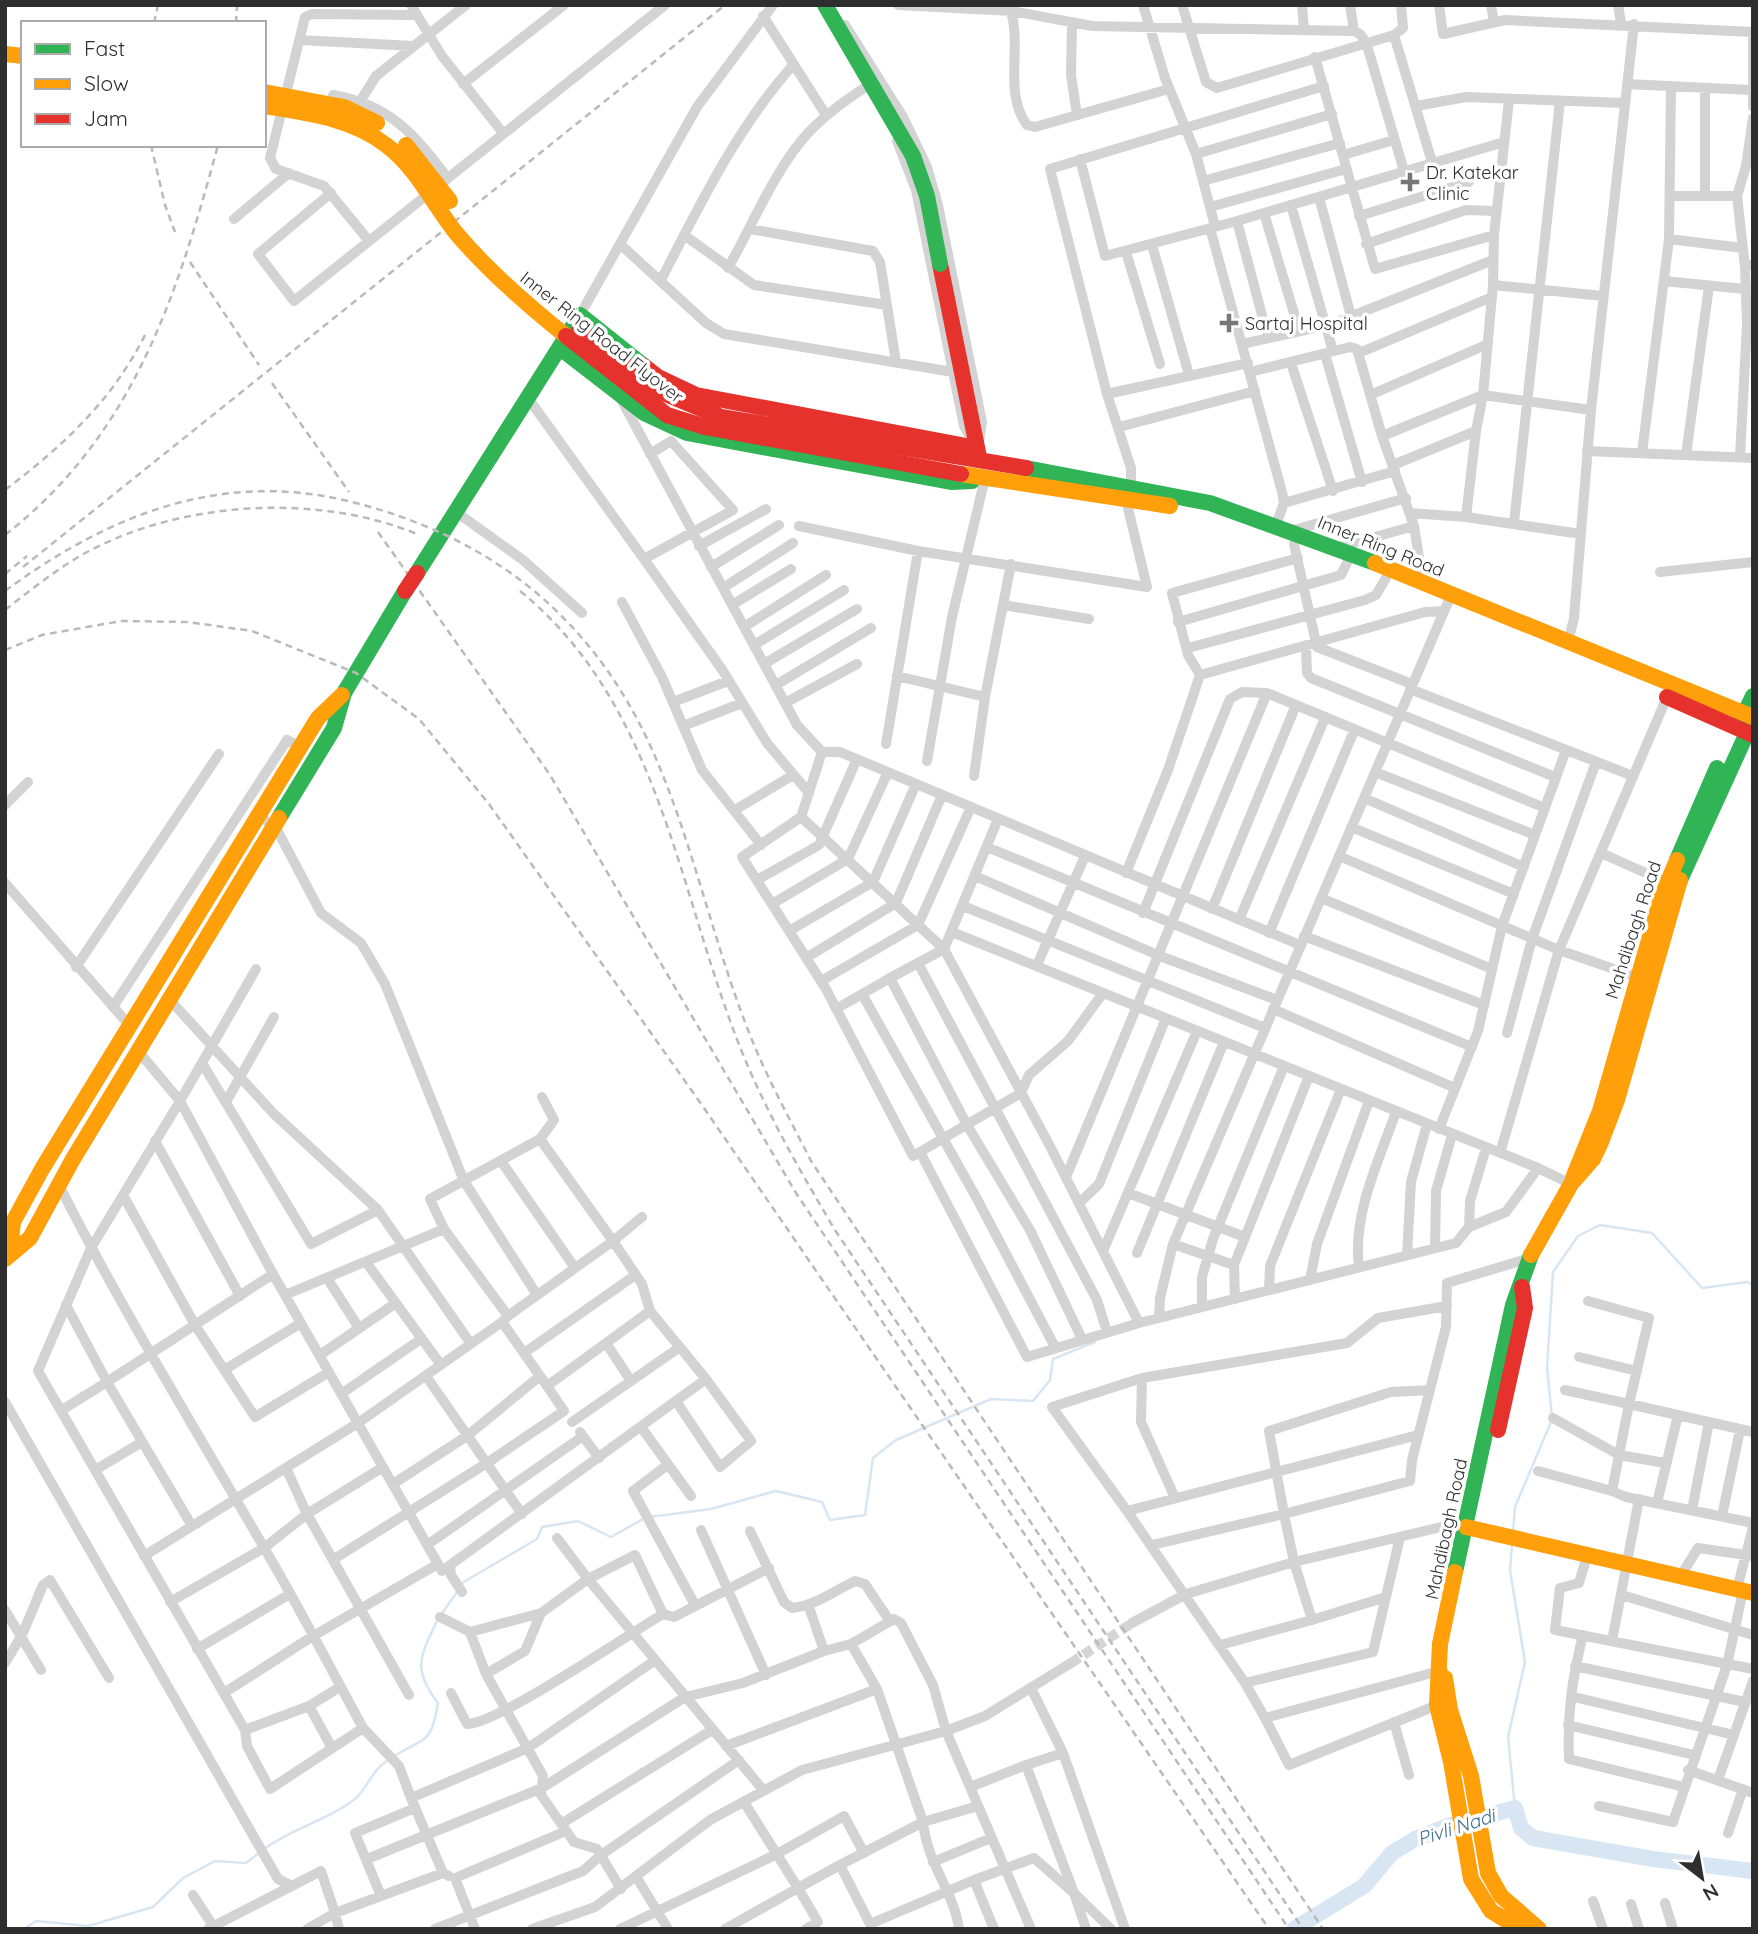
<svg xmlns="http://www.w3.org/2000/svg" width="1758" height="1934" viewBox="0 0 1758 1934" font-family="Quicksand,sans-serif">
<rect width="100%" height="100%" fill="#fff"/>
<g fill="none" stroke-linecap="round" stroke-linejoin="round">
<path stroke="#d7e6f2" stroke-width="2.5" d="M1552 1416 1547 1368 1553 1272 1578 1236 1600 1225 1652 1233 1702 1288 1747 1282 1753 1285
M649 1517 711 1509 776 1491 822 1502 830 1520 865 1515 873 1458 896 1440 991 1399 1033 1401 1050 1380 1053 1359 1095 1342
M1513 1531 1515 1507 1551 1422
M1512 1545 1510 1570 1525 1662 1508 1737 1515 1808
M462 1583 537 1539 542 1527 578 1521 611 1537 643 1519
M441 1615 457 1592
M396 1755C426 1736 431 1745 438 1703 412 1670 420 1656 437 1621
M264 1849C292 1828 329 1820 356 1798 368 1787 372 1770 387 1761
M24 1929 36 1921 88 1926 153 1907 183 1878 215 1861 246 1863 259 1853"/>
<path stroke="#d7e6f2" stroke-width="16" d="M1294 1929 1364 1886 1392 1853 1415 1839 1448 1826 1515 1808 1521 1828 1533 1838 1653 1859 1753 1871"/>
<path stroke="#d5d5d5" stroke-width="10" stroke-dasharray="10 5" stroke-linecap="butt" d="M1071 1663 1132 1623"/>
<path stroke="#d3d3d3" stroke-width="10" d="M411 5 442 56 503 133
M898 5 1012 11 1092 26 1354 31 1360 34 1366 42 1404 171
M1143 5 1165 78 1196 154 1215 226
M1182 5 1206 82 1217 88 1394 35 1403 28 1401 5
M1302 5 1304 30
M1350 5 1354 31
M1439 5 1443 34 1505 20 1753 32
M1491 5 1494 22
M1618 5 1621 23
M1009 6C1024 42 1002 91 1027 125L1035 127 1169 89
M763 16 826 115
M1072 24 1071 75 1077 115
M845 25 903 117 927 167 938 205 982 422 979 442
M1753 32V107
M1394 35 1432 162
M300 40 414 46
M1315 57 1375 269 1494 235
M463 84 564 5
M1627 84 1750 90
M1705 88V196
M333 95C390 105 413 133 447 177
M361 100 376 76 466 5
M1416 106 1466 97 1625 103
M897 141 916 190 964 426 972 440
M1196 154 1332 114
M1343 155 1394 140
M1080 159 1105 256 1237 221
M1203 181 1340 143
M331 193 258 254 294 301 665 5
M1670 196H1737L1745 267
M1737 196 1746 166 1753 118
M1319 197 1351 316
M1291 205 1333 351
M1210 207 1346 169
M1264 213 1299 330
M1359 216 1469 182
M234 219 289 173
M1210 228 1282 492 1284 503 1276 525
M750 229 873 251 880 262 896 362
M684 235 754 285 887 305
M1669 239 1743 248
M369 241 324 186 276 169 270 158 305 17 312 14 416 15
M620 244 706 323 724 334 953 372
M1366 244 1466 210 1496 211
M1152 245 1189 375
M1126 252 1160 364
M728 268C752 226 776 167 809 132 828 112 851 96 874 82
M661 280C699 206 737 128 793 65
M1664 281 1745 289
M1493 285 1603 296
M580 315 697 107 773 5
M1268 338 1237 221 1504 142
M1242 344 1332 324 1493 260
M1359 353 1492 297
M1325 354 1362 482
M1291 363 1333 491
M1250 372 1350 347 1357 349 1382 436 1414 526 1423 583
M1107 394 1248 363
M1370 395 1488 344
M528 398 644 559
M621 399 797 725 822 752
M1119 427 1255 391
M1382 436 1483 395 1591 410
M1587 451 1753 458
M1642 453 1669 239 1671 86
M650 454 671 441 733 510 644 559 723 671 767 743 809 793
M1686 455 1709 286
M1740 457 1747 324 1745 267 1753 264
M1393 465 1476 431
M1131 486V468L1107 394 1050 169 1324 86
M1284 503 1395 471
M456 512 523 560 582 613
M1410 513 1466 517 1476 431 1483 395 1493 285 1494 235 1509 100
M1466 517 1581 534
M1514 523 1560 101
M799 526 918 551 1147 587 1126 500
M1294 530 1406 498
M1294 544 1317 647 1412 684
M699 546 766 509
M1339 547 1414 526
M711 567 779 525
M1660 572 1753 562
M723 588 793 543
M622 602 662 677 702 770 761 845
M732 605 791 569
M1003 605 1089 619
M1178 622 1341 575 1347 563
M744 627 826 575
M1568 643 1574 618 1591 410 1634 24
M754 645 844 590
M1306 647 1307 673 1311 678 1555 777
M1188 648 1365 600 1376 595 1386 578
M764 664 857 609
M1200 675 1425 612 1444 611
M1200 675 1188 655 1172 593 1298 558
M897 676 985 697 1011 564
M776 685 871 628
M1410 689 1633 776
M673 702 728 681
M785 703 857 664
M683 726 742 703
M886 744 918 551
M927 761 952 617 985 478
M1375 772 1535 835
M974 776 985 697
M1364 798 1524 867
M5 805 28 782
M735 810 793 775
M258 816 275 826 321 913 361 943 385 984 464 1181 537 1295
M801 817 822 752H840L1300 945
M1351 827 1514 894
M987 847 1472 1047
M1601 853 1666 882
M1339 856 1559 950 1643 979
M1126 873 1168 770 1200 675
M975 876 1160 956 1277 1000
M757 880 819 845 857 759
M5 883 130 1026
M1321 898 1492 969
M772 904 848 859 888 772
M963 906 1265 1028
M1212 909 1296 705
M1143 913 1230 699 1242 692 1267 693
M1239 920 1325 718
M789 931 873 882 916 784
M952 932 1538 1168 1571 1184
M1269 933 1354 731
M1304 936 1484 1005
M806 958 896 903 942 795
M918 963 1097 1300 1107 1332
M1037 965 1085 856
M76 967 219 754
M890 978 944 949 998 819
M821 981 918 925 971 807
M1103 993 1068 1041 1029 1075 1021 1093 913 1156 826 989 742 857 801 817 944 949 1051 1148 1139 1323 1159 1318 1160 1298 1173 1244 1451 595
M862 994 976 1197 1055 1347
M170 1000 273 1113 378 1210 471 1344
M113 1007 287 740 300 747
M836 1009 890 978 967 1125 1030 1230 1082 1339
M1273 1009 1455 1088
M1507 1033 1532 939 1596 762
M139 1052 180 1101 256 969
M202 1063 311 1244 378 1210
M226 1102 274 1017
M1439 1129 1478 1031 1502 926 1566 750
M540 1139 554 1120 542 1097
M155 1141 240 1296
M920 1152 1027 1357 1139 1323
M1500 1153 1559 950 1667 697
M501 1161 575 1268
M1066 1177 1267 693 1545 808
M59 1185C122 1310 196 1430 266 1551 300 1609 331 1669 363 1728L270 1789 247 1746 245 1730 38 1371 91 1248 180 1101 273 1274C218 1310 162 1346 107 1382L66 1305
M1128 1193 1245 1237
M123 1195 195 1325 255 1417 329 1372
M1079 1203 1099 1184 1166 1018
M642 1217 613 1241 642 1284 650 1311
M1469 1227 1470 1201 1486 1148
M444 1229 430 1199 540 1139 613 1241 508 1316
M1173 1244 1234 1265
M1435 1248 1436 1191 1452 1135
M1103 1251 1197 1031
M1137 1253 1224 1042
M1407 1255 1411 1182 1427 1124
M366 1262 441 1365
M1359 1267C1352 1215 1379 1160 1396 1112
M327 1278 359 1328
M1310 1280 1317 1244 1369 1101
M1269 1290 1270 1266 1341 1089
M285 1295 444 1229 508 1316 504 1320
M1235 1299 1234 1265 1238 1255 1309 1076
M1202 1307V1277L1213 1239 1284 1066
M1159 1318 1456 1243 1469 1227 1506 1212 1538 1168
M606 1343 631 1381
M524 1353 634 1276
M320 1355 396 1303
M1579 1357 1637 1371
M224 1370 301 1323
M426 1376 522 1514
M1142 1378 1347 1343 1378 1318 1447 1306
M1565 1390 1629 1404 1649 1318 1588 1301
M341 1394 421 1339
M676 1401 720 1467 751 1441 706 1379
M5 1402 278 1879 292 1886
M62 1410 107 1382 192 1526
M1553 1418 1619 1455 1665 1463
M572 1422 680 1347
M641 1427 691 1496
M580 1432 599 1458
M1753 1432 1629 1404 1612 1491 1626 1497 1753 1523
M666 1466 633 1491 695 1605
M286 1468 307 1514 409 1695
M97 1469 142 1442
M1538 1471 1612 1491
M393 1484 467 1436 540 1376
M1657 1503 1678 1415
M1692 1510 1709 1422
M1127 1511 1052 1407 1142 1378 1141 1422 1175 1498
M1722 1516 1740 1430
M701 1530 766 1675
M750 1531 784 1602 792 1608C815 1606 834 1591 855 1581L865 1584 889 1620
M1400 1537 1373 1652 1245 1683 1127 1511 1418 1435
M557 1538 588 1579 635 1555 663 1614
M427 1545 583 1436
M1152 1545 1284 1514 1269 1431 1391 1392 1430 1390
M144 1556 358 1423 502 1322 547 1386 650 1311 706 1379 442 1571C385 1472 330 1373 273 1274
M1587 1556 1579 1583 1560 1588 1555 1630 1753 1669
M334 1559 487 1463 564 1411 547 1386
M450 1565 451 1575 462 1592
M1680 1577 1698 1548 1753 1556
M1737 1589 1753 1527
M1622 1595 1753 1635
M1386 1597 1312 1620 1294 1562 1284 1514 1410 1481 1412 1460 1446 1327 1447 1283 1530 1258
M170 1602 264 1548 307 1514 383 1467
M809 1607 824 1651
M5 1610 41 1670
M440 1617 470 1632 486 1674
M1132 1623 1186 1594 1294 1562 1454 1524 1466 1527
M470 1632 541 1613
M1583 1635C1572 1678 1567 1715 1569 1759L1684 1787
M1612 1641 1639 1499
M1220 1645 1312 1620
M197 1649 290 1594
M5 1663 22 1635 43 1585 50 1580 109 1678
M1575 1666 1745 1702
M1245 1683 1265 1718
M1031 1688 1063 1753 1125 1929
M224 1693 313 1636 438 1564
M451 1693 467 1724C499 1723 627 1635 663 1614L674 1617 769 1568
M1574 1697 1734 1735
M1440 1704 1289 1765 1265 1718 1443 1670
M1394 1722 1409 1775
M1568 1725 1694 1755
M363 1728 399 1766 411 1798
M245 1730 309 1706
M726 1746 877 1689
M332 1748 309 1706 340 1687
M1063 1753 1026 1765 1074 1893 1111 1929
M1688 1770 1753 1793
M1718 1780 1753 1681
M970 1787 1026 1765
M744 1802 798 1888 840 1865 870 1924 974 1880 994 1929
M1599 1806 1673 1822 1727 1665 1743 1591
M561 1824 712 1730
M1728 1833 1743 1789
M367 1859 542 1788 685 1697 743 1683 824 1651 851 1644 894 1619 901 1623 933 1685 946 1731 1031 1929
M933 1862 991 1838
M840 1865 923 1822 877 1689 851 1644
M443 1873 411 1798 528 1748 654 1661
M637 1878 668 1929
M974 1880 1034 1858 1074 1893 1086 1929
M621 1889 597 1849 574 1842 541 1795 543 1776 486 1674 525 1651 541 1613 588 1579 764 1791
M193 1895 215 1929
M381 1896 355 1833 415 1808
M1593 1901 1603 1929
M1665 1903 1673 1929
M1631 1904 1639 1929
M208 1929 321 1871 335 1913 307 1929
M339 1929 335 1913 443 1873 449 1876
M435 1929 583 1871 601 1855 739 1760
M475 1929 455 1878 566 1831
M532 1929 595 1907 710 1820 802 1770 946 1731 985 1716 1071 1663
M620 1929 777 1854 844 1816 864 1853
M725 1929 798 1888 818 1922 806 1929
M959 1929C954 1891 927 1864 923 1822L978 1806"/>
<path stroke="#30b455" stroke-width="16" d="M560 348 644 413 687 433 951 482 972 481
M1026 468 1210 503 1375 563
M417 573 580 315 644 366
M1740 723 1753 696
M279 818 334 728 344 693 405 591
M1677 860 1717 768
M1680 880 1752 722
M1455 1572 1513 1305 1531 1255"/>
<path stroke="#ff9f0a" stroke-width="16" d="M5 54 23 56
M961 474 1170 506
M1375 563 1753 717
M1573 1178 1600 1111 1661 898 1677 860
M1531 1255 1571 1184 1593 1159 1601 1142 1617 1100 1680 880
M5 1258 10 1249 13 1222 42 1169 318 718 342 695
M5 1259 30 1238 73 1159 279 818
M1466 1527 1753 1593
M1455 1572 1440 1644 1437 1705 1451 1762 1471 1879 1491 1911 1520 1929
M1445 1678 1450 1710 1471 1776 1488 1873 1501 1896 1539 1929"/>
<path stroke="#e5322d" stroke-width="16" d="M940 264 979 457
M579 330 661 392 721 417 1026 468
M644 366 658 377 696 395 977 448
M1667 697 1753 735
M1498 1430 1525 1308 1522 1287"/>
<path stroke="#bababa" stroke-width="2.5" stroke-dasharray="7 5" stroke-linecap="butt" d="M154 23 158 5
M236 23 237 5
M151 145 165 205 175 232
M190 262 259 365
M272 383 349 492
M5 490C63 446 113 400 146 333
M378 532 550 775 796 1193 1289 1929
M5 535C133 435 177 297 218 145
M23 567 725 5
M5 574 27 556
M5 591C107 516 219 470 348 501 487 535 589 613 650 745 693 840 713 944 752 1040 769 1082 791 1121 811 1161L1323 1929
M520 591C659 704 678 891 740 1047 766 1112 800 1171 835 1230L1303 1929
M5 610C32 589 59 567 89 551 184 501 317 493 417 534
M5 650 42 635 121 621 188 622 252 631 356 673 419 719 489 804 704 1108 1269 1929"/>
<path stroke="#30b455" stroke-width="16" d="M825 5 913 156 927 196 940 264"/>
<path stroke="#ff9f0a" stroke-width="16" d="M264 92 344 107 377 123
M264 106C306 113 351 118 386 145 416 167 433 204 456 233 489 272 526 304 566 336
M406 145 450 201"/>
<path stroke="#e5322d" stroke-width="16" d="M566 336 667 415 705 427 961 474
M405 591 417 573"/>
</g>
<g fill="#777" stroke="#fff" stroke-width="2.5">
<path d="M1406.5 171.5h7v7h7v7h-7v7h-7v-7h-7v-7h7z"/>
<path d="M1225.5 312.5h7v7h7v7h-7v7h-7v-7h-7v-7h7z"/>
</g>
<g text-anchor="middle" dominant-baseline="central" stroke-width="7" stroke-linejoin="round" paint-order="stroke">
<g font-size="18" fill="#2e2e2e" stroke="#fff" text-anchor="start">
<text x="1426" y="172">Dr. Katekar<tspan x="1426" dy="21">Clinic</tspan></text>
<text x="1245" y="323">Sartaj Hospital</text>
</g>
<g font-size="18" fill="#2e2e2e" stroke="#fff">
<text transform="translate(602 337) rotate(38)">Inner Ring Road Flyover</text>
<text transform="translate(1381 546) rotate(22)">Inner Ring Road</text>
<text transform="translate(1633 930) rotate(-72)">Mahdibagh Road</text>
<text transform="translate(1446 1529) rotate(-78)">Mahdibagh Road</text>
</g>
<g font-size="19" font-style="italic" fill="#3a6c92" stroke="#fff">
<text transform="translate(1456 1827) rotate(-18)">Pivli Nadi</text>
</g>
</g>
<rect width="1758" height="1934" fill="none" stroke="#2e2e2e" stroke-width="14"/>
<rect x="21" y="21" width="245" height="126" fill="#ffffff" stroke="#ababab" stroke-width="2"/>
<rect x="35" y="44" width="35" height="10" fill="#30b455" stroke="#ababab" stroke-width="2"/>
<text x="84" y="56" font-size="21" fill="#2e2e2e">Fast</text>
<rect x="35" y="79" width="35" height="10" fill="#ff9f0a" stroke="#ababab" stroke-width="2"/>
<text x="84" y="91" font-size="21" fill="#2e2e2e">Slow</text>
<rect x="35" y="114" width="35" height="10" fill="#e5322d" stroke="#ababab" stroke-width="2"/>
<text x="84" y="126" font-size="21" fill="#2e2e2e">Jam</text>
<g transform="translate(1702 1878) rotate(149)" stroke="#ffffff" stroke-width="5" paint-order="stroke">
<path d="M0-5L12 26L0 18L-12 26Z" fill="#2e2e2e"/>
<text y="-10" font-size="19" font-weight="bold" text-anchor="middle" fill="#2e2e2e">N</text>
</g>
</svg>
